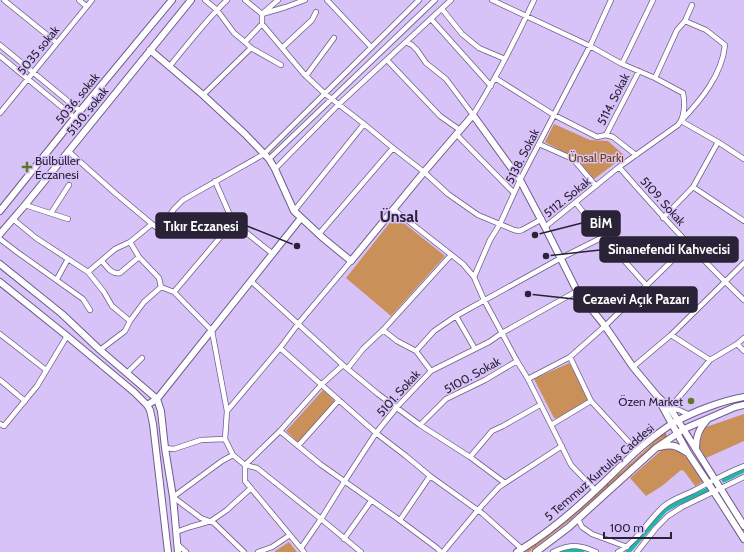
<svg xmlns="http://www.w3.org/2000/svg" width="744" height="552" viewBox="0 0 744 552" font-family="Cabin,sans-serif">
<defs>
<pattern id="grass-tufts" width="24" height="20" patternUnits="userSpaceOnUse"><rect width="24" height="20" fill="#ca905a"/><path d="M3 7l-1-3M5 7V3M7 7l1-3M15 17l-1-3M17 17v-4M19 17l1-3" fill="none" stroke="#a4754b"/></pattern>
</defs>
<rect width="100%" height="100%" fill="#d8c3f8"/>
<path fill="url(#grass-tufts)" d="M665 432 667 436 569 521 529 552H524C574 515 619 474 665 432Z"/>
<path fill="#ca905a" d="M554 124 590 140 608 141 625 156 594 179 577 159 545 142Z
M395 216 445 256 391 316 346 278Z
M569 363 589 398 588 400 558 418H554L534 379Z
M323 390 336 402 299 443 286 431Z
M744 414V441L706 458 699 446 703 432 706 427Z
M664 448C684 446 694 467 704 481L695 486 684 471 681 470 662 486 646 496 630 478Z
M289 542 297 552H275V551Z"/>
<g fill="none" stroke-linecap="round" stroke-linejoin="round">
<path stroke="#1fb7a6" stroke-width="4.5" d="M724 480 744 470
M563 552 576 550 582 552
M628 552 665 510 676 504 707 490"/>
<g stroke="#705c8c" stroke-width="6">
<path id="street" d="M4 0 57 43
M79 0 86 6
M205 0 217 10 234 33 245 42 251 48 281 65
M245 0 262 14V24L304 74 324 93 364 124 393 148 424 172 448 194 478 215 514 230 519 231 522 230 542 219
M327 0 371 47
M492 0 590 46 622 64 655 78 683 93C685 103 685 117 678 125L619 167 545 227
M442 9 462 34 479 48 505 59
M263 13 278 0
M262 14 286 7 305 0
M431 19 491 86
M685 21 706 30 725 45C722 75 701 100 681 121L718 142 744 159
M245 42 262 24
M406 42 412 45 417 50 426 63 446 79 473 115C496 78 516 39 534 0
M0 45 80 111
M282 48 312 20 316 12
M0 56 75 118
M387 60 440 116 460 130
M622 64 653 0
M169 67C188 44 206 20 227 0
M306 76 334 38
M495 78 554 115 597 137 606 135 613 137 636 155
M655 78 677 30 685 21 692 5
M203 95 251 48
M0 113 92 0
M456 134 514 193
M606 135 639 71
M539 144 573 159 596 186
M68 151 115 193 152 224 156 227 163 225 174 209 183 200 264 154 419 0
M269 159 435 0
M619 167C659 213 700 258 744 300
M275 169 339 104 451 0
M693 187 744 221
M576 203 603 237 647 286
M25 205 68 219
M393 209 463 264 474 277 484 300 517 361 528 379 571 465 595 490
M294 211 364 124
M51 213 69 185
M663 218 693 187 718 142
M13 219 36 238 88 272 104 292 112 306 130 321
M233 222 273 254
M319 234 393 148
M0 239 17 252 83 299 90 310
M130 242 139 257 159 278 161 287
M102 261C107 267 112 275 120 273L139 257
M88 272 115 249 130 242 152 224
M474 277 490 240 500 224 520 180 590 46 611 0
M57 279 68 259
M251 281 343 365 378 394 420 425 470 457 505 483
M174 292 233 222 215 181
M456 316 475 349
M383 330 397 341 416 351 431 371
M0 334 46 370
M671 335 710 360
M737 344 744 351
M280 348 376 433 406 456 430 476 483 514 522 549
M100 350 125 331 130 321 144 302 161 287 174 292 212 331 227 411
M416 351 434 331 456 316 561 258 603 237
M570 357 591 401 637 451
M633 367 671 335 744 263
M348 368 363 349 383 330 451 255
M127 373 142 358
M528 379 570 357 605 326 689 244
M0 380 25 401
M690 415 679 410 670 408 710 360 737 344 744 338
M0 424 4 426 37 386 67 336
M420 425 446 399 485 380 517 361
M551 425 591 401
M280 431 320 464 398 519 437 548 441 552
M298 446 339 400
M165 448 174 449 201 440 225 439
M233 455 222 461 173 497 201 518 214 523 244 552
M470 457 492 431 503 426 540 405
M245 465 257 468 321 519 361 552
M245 465 280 431 322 384 343 365
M578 519 582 527 592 534 627 547
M400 520 430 476
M176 532 190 527 211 521 227 510 251 488
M344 539 371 501
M177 544 186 552
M301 548 321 519 344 482 376 433 397 407 431 371 489 342 502 333 577 291
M258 552 272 547 290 535
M304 552 245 481V465L233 455 225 439 227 411 280 348 298 324 351 261
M443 552 478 510 499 487 562 446
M553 552C570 544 578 544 596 552
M618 552C635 544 649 519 664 506 671 500 682 496 691 492 709 483 725 473 744 466
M637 552 656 528 668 516 682 507 744 477"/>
</g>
<g stroke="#705c8c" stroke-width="8">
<path id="secondary" d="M150 50 203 95 245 134 269 159 275 169 294 211 323 238 351 261 424 172 473 115 520 180 545 227 577 291 605 326 633 367 658 397 670 408 744 526
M0 211 80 111 172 0
M0 234 25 205 191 0
M0 264 62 314 100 350 157 399 161 411 165 448 173 497 178 552
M0 282 67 336 134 392 147 405 150 410 153 424 168 552
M660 402 672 424 688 453 714 492 744 539
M147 405 157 399 301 218
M659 447C672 444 675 445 686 452
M696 448C696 436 699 429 707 420
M517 552C547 534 575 510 600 486 624 463 647 439 675 422 695 411 722 401 744 397
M536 552 569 527 656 448 684 429 735 407 744 405"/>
</g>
<use href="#street" stroke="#fff" stroke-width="4.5"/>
<use href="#secondary" stroke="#fff" stroke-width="6"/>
</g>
<g fill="#617728" stroke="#d8c3f8" stroke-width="1.5">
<path d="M25 161h4v4h4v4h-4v4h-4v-4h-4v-4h4z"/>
<circle cx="691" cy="401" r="4"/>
</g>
<g text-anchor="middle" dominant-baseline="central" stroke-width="3" stroke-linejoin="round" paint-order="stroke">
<g font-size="12" fill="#2a2236" stroke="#d8c3f8">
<text transform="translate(38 50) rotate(-51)">5035 sokak</text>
<text transform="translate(77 98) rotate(-51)">5036. sokak</text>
<text transform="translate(613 99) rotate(-63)">5114. Sokak</text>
<text transform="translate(87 111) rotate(-51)">5130. sokak</text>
<text transform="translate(522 156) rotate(-63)">5138. Sokak</text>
<text transform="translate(567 197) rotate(-39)">5112. Sokak</text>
<text transform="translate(663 201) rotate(48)">5109. Sokak</text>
<text transform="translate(472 375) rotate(-29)">5100. Sokak</text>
<text transform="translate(398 393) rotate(-48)">5101. Sokak</text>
<text transform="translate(599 472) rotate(-41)">5 Temmuz Kurtuluş Caddesi</text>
</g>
<g font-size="12" fill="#6c3e07" stroke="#d8c3f8">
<text x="596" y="157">Ünsal Parkı</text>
</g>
<g font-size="12" fill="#2a2236" stroke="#d8c3f8" text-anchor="start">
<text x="35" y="160">Bülbüller<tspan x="35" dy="14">Eczanesi</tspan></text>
<text x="683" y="401" text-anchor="end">Özen Market</text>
</g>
<g font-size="16" font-weight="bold" fill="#2a2236" stroke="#d8c3f8">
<text x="399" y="216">Ünsal</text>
</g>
</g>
<path fill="none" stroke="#2a2236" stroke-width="1.5" d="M535 235L582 223M297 246L247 226M546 256L600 250M528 294L574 299"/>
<g fill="#2a2236" stroke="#d8c3f8" stroke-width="1.5">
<circle cx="535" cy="235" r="4"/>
<circle cx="297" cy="246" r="4"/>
<circle cx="546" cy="256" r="4"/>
<circle cx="528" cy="294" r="4"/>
</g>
<g fill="#2a2236" stroke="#2a2236" stroke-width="1.5">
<rect x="582" y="211" width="38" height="25" rx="4"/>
<rect x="156" y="213" width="91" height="25" rx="4"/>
<rect x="600" y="237" width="138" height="25" rx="4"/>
<rect x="574" y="287" width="123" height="25" rx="4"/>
</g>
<g font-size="13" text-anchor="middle" font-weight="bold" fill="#fff">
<text x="601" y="228">BİM</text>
<text x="201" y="231">Tıkır Eczanesi</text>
<text x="669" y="254">Sinanefendi Kahvecisi</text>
<text x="636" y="304">Cezaevi Açık Pazarı</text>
</g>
<path d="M604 532v6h67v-6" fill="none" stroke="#2a2236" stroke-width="2"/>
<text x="610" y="532" font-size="12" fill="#2a2236" stroke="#d8c3f8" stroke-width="3" paint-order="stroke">100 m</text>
</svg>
